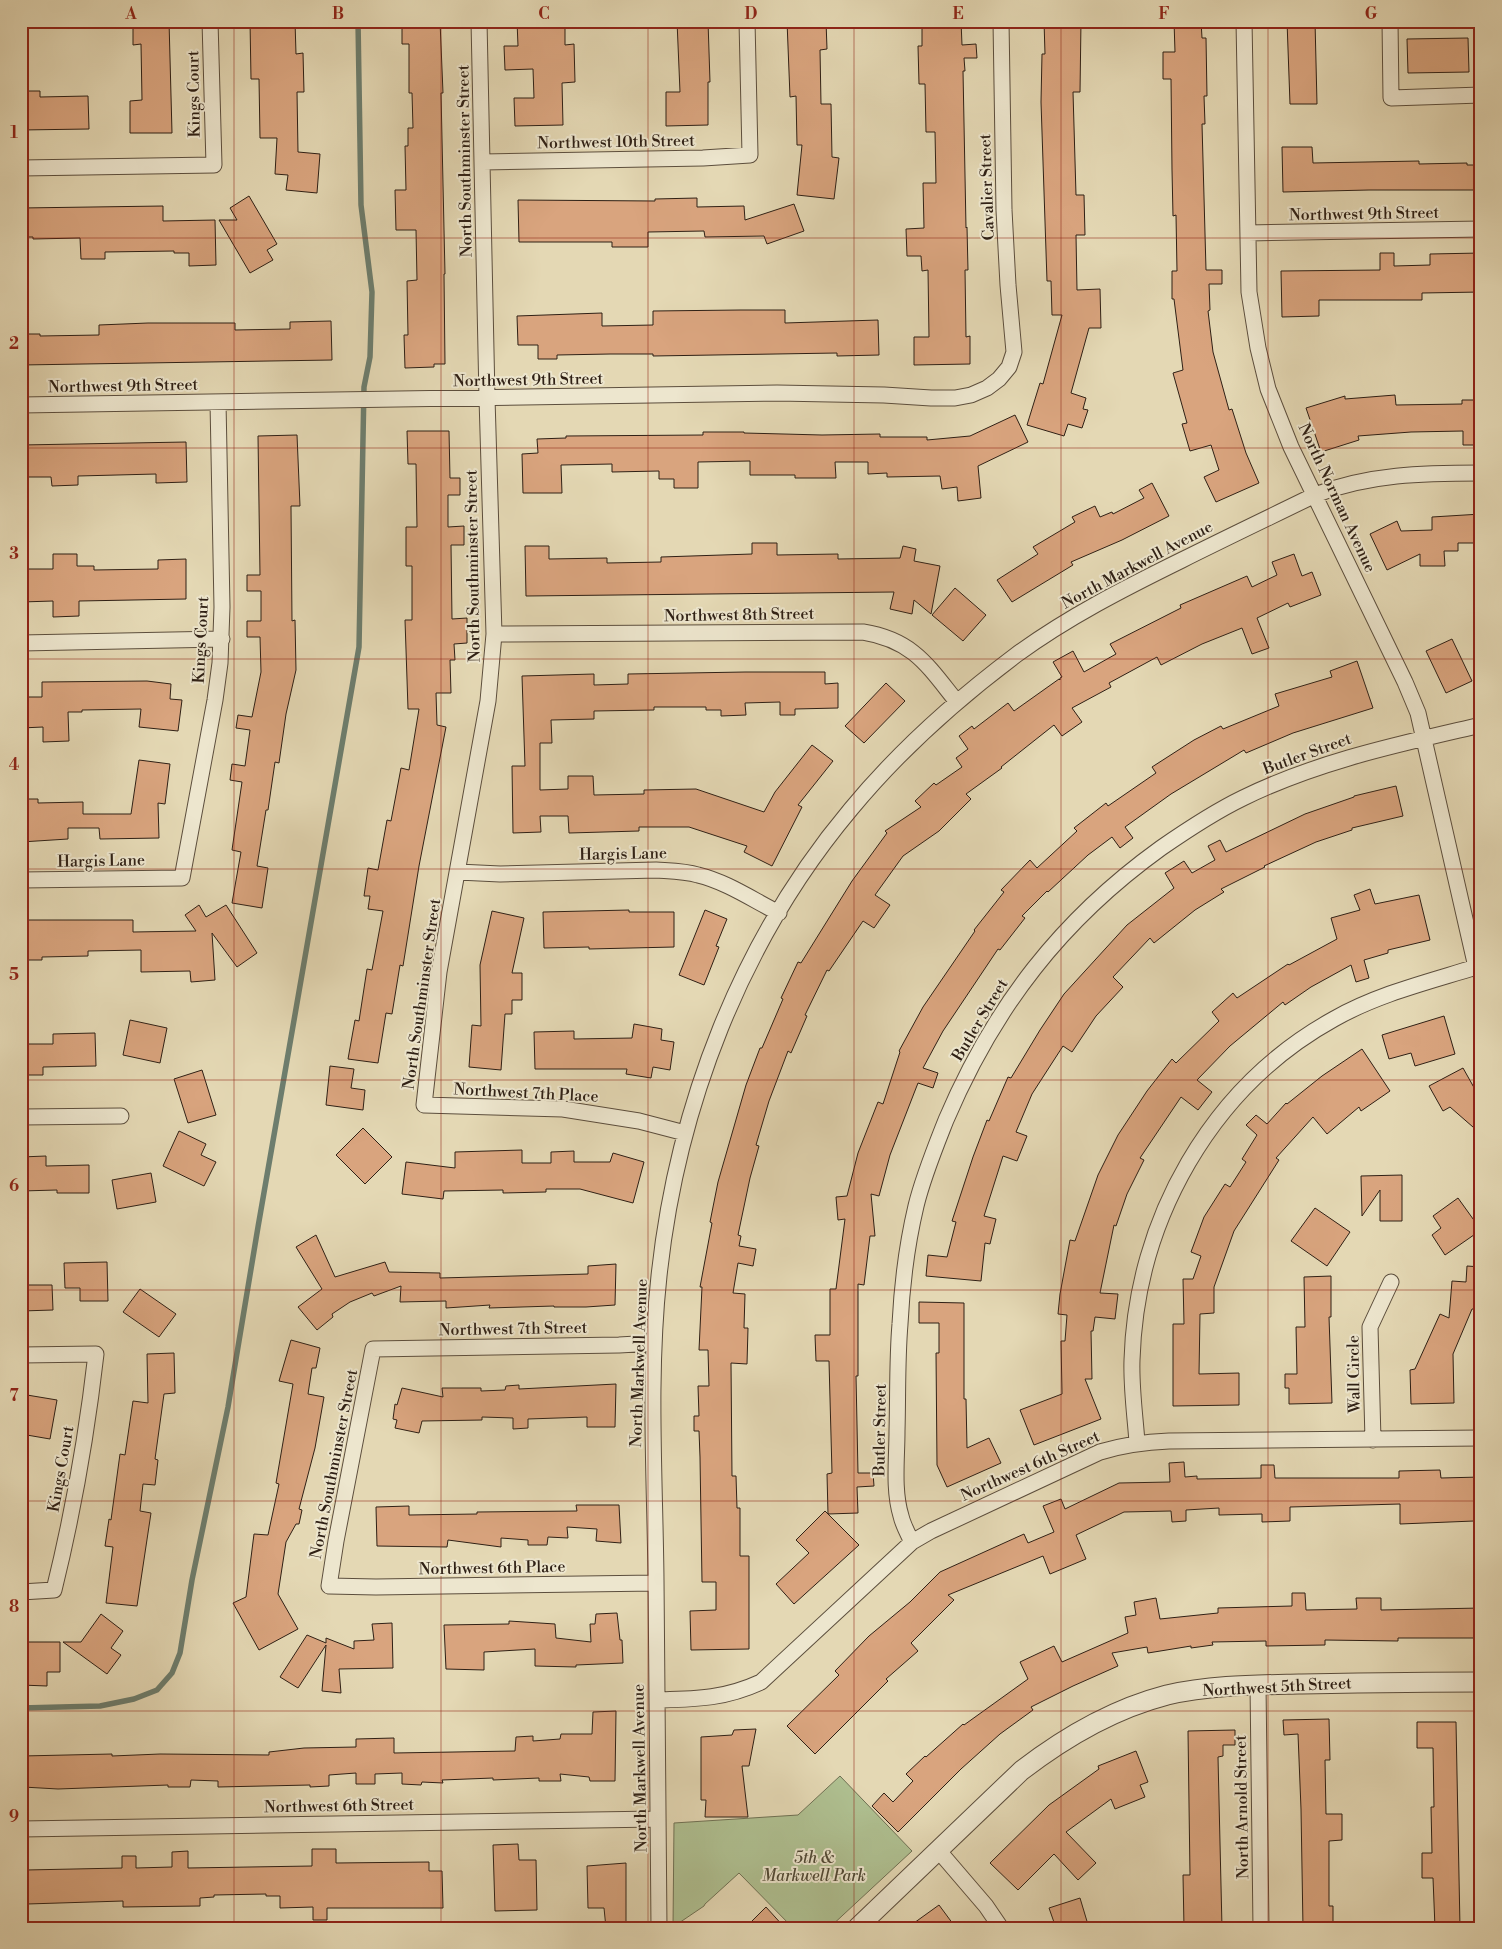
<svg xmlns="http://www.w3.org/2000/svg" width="1502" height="1949" viewBox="0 0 1502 1949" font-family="'Libre Bodoni',serif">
<rect width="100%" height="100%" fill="#e4d8b4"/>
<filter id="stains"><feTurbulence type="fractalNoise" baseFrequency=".004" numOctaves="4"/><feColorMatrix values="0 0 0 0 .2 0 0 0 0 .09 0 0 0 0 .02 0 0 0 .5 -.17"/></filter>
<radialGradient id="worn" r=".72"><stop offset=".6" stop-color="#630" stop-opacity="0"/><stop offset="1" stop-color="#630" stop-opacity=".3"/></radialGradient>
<path fill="#afc091" stroke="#6f7053" d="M840 1776 912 1851 829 1928H793L739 1873 705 1904 704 1906 673 1927 674 1823 798 1815Z"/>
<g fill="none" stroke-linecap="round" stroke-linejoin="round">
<path stroke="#6d7d6d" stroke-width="5.5" d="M21 1708 100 1706 134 1699 157 1690 172 1673 180 1653 192 1580 228 1407 258 1227 359 647 364 387 370 357 372 292 361 205 358 21"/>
</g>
<path fill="#d9a47e" stroke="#2f2015" d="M133 21H169L172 133H130V101L142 100 141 44 133 45Z
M250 21H295L296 54 303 53 304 92H297L298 152 320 154 317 193 286 190 288 175 275 174 277 138H260L259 79H251Z
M402 21H440L443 93H441L445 274H444L445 364H434V367L405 368 404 335H408L407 281 417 280 416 230H396L395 190H406L405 146H408V128H413L412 93H409V44H402Z
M517 21H565V45L574 44 575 82 562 83 563 125 515 126 514 98H534L533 69 505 70 504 46H518Z
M677 21H708L710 82H708V125L666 126V92H680Z
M787 21H826L827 49 820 50 821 104H831L832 157 839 158 834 199 797 195 802 145H797L796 96 790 97Z
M922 21H961L962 45 976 44 977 58H964L965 71H963L966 228 967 227 968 270H965L966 337 970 336V364L914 365V337H929L928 270 922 271 921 256H907L906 229 924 228 923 183H936L935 132H926L925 84H919L918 46H922Z
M1044 21H1081L1080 92H1073L1076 195H1084L1085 235H1076L1077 290 1100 289 1101 328H1089L1071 393 1086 398 1083 409 1088 410 1082 428 1068 424 1064 436 1027 425 1040 383 1043 384 1062 315H1052L1051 281H1047L1041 102 1042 54H1045Z
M1174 21H1201L1202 38H1206L1207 96H1204L1205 124H1202L1206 270H1222V284H1209L1210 310 1208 311 1213 352 1229 410 1232 409 1246 453 1259 483 1216 502 1204 477 1219 470 1211 445 1190 451 1182 424 1187 423 1173 373 1183 370 1174 299H1172V271H1177L1176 215 1173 216 1172 170 1171 79H1163V52H1175Z
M1287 21H1315L1317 104H1290Z
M1468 38 1469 72 1408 73 1407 39Z
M21 91H40V97L88 96 89 129 21 130Z
M1282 147H1312L1313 163 1419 161V164L1467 163V165H1481V190H1369L1283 192Z
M249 196 277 244 267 250 273 260 250 273 219 220H237L230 208Z
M697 198V207L744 206 745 220 794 204 804 231 767 244 764 236 705 237 704 231 648 232V247H612V242H519L518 200 655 201V199Z
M163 206V221L215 220 216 265 189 266V253H174V251L105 252V259H81L80 238 33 239V237H21V208Z
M1380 253H1394V266L1430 265V254L1481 253V292L1422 293V300H1319V316L1282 317 1281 271 1380 270Z
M740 310H785V323L878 320 879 355 837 356V353L653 356V354H610L557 355V359H538V345H518L517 316 602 313V326L653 325V311Z
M331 321 332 360 21 365V334H40V336L99 335V325L148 323H235V330L290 329V322Z
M1395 395 1396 405 1462 404V400H1481V430H1476V445H1463V431L1411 432 1358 436 1359 440 1321 452 1306 408 1345 396V399Z
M1015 415 1028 442 978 466 981 498 958 501 957 487 942 489 940 476 887 477V473L868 474V462H835L836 478H795V475H750V461L698 462V488H674V479H659V471L612 472V464L561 465 562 493H523L522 454 538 453 537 439 566 438V436L703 435V432H744V433L822 435 880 434V437H927V440L970 436Z
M407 431H449L450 478H460V495H448V527L464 526V545H451L452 619 467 618V643L454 644 455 660H450L451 693H436L437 725 446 727 419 866 403 966 400 965 392 1014 386 1013 378 1063 348 1059 355 1020 359 1021 367 969 372 970 383 911 368 909 370 896H364L368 868 378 870 387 820 391 821 401 768 409 770 419 709H408L405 620H412V566H406V527H417L416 464H408Z
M297 435 300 506H291L292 621 295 620 296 670 286 714 279 763 275 762 268 810H266L257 866 268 868 262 908 232 903 241 852 232 850 242 782 230 780 232 764 245 766 250 730 236 728 238 715 252 717 261 672 260 637H247V621H261V591H247V575H260L258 436Z
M186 442 187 482 156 483V474L78 476V485L52 486 51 477H21V445Z
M1152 483 1169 516 1122 540 1071 562 1073 565 1012 602 997 580 1038 554 1033 547 1075 522 1072 517 1095 506 1100 517 1112 512 1113 514 1144 498 1139 490Z
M1481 514V543H1458V551H1444L1445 566H1420V554L1387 570 1370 534 1397 521 1401 531 1432 530V517Z
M752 543H777V555L838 554V559L900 558 903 546 916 549 914 561 940 566 931 614 914 600 912 614 890 609 894 592 526 596 525 546H549V559L607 558V563L661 562V557L752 554Z
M53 554H77V566H94V570L158 569V560L186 559V599L79 601V616L53 617V601L21 602V569H53Z
M1294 554 1302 576 1312 572 1321 595 1290 607 1288 603 1257 618 1269 648 1252 654 1242 628 1202 644 1161 665 1157 657 1109 683 1111 687 1072 708 1082 722 1062 736 1054 725 1001 767 1002 768 966 794 971 799 939 831 903 856 875 895 890 905 874 928 863 921 829 971 827 970 805 1015 807 1016 791 1053 788 1051 769 1101 756 1145 759 1146 750 1178 738 1235 741 1236 739 1246 756 1249 753 1266 738 1263 733 1293 745 1294 744 1328H748L747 1364 731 1363 732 1476H736L737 1508H740V1556H749V1649L691 1650 690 1611 716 1610V1582H702L700 1457 699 1431H694V1416H699L698 1386H709L708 1350H699L702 1287H700L712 1223 710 1222 718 1182 746 1085 760 1048H762L783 999 781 998 798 962 801 963 852 881 887 833 885 831 921 807 915 801 934 783 936 785 962 767 956 758 968 749 959 736 972 726 974 729 1008 703 1014 711 1059 679 1060 680V678L1062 677 1053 662 1073 651 1084 672 1116 654 1110 644 1181 608 1180 605 1247 576 1252 587 1277 575 1272 562Z
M955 588 986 615 963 641 932 615Z
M1452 639 1472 681 1446 693 1426 651Z
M1357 661 1373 708 1293 733 1246 753 1244 750 1171 794 1125 827 1133 838 1120 848 1112 837 1088 855 1048 892 1047 891 1022 916 1025 918 1000 950 998 949 943 1031 923 1068 938 1073 933 1088 918 1083 890 1155 879 1196 871 1194 875 1236H870L864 1285 858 1284V1376H856L858 1473H873L874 1486 857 1487 858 1513 828 1514 859 1545 794 1604 776 1584 809 1553 796 1540 825 1511 828 1514 827 1474 832 1473 829 1361H816L815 1335H830V1289H836L845 1219 838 1220 836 1197 847 1196 858 1153 878 1102 883 1104 900 1052 899 1051 923 1007 975 931 974 930 1004 892 1001 890 1030 860 1037 868 1077 831 1074 828 1106 803 1108 806 1156 773 1152 767 1194 740 1221 726 1223 729 1279 706 1275 694 1332 677 1330 671Z
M745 672H825V684L838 683V708L795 709V715H780V702L745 703 746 715 721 716V710H706V707H654V710L594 711V719L551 720 552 743H540V790L568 789V776H593L594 795 644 794V790L696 789 764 812 775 792 812 745 833 761 798 805 802 807 772 866 744 852 747 846 689 827H639V831L569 833 568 816H540L541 832 513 833 512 766H525L522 676 594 674V685L628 684V674Z
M147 681 171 684 170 699 182 700 178 731 139 727 141 709 82 710V712H68L69 741 43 742V727L21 728V697H42V682Z
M886 683 905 701 864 743 845 726Z
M139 760 170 764 165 804 158 803 159 838 100 839 99 828H68V839L21 842V799H38V803L83 802V814H131Z
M1396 786 1403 816 1352 828V830L1316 842 1264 866 1265 867 1221 889 1224 892 1195 910 1154 943 1150 938 1113 977 1123 987 1096 1016 1072 1052 1063 1046 1032 1094 1016 1132 1027 1136 1017 1161 1003 1156 984 1216 996 1219 990 1244 985 1243 981 1281 926 1276 928 1255 947 1257 956 1222 952 1221 973 1157 987 1120 989 1121 1008 1077 1011 1078 1040 1030 1064 994 1127 925 1174 888 1165 873 1184 861 1192 873 1215 860 1208 846 1220 840 1226 852 1305 814 1354 797V796Z
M1370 889 1375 904 1419 895 1430 940 1388 950V953L1364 960 1369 978 1356 982 1351 965 1311 987 1285 1005 1283 1002 1230 1046 1197 1080 1212 1092 1198 1110 1181 1097 1140 1158 1144 1160 1127 1194 1116 1226 1114 1225 1100 1293 1118 1294 1115 1319 1095 1317 1093 1331H1091L1092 1379H1085L1101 1419 1034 1445 1020 1410 1062 1394 1061 1341H1065L1067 1315 1058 1314 1060 1294 1070 1240 1075 1241 1098 1175 1118 1135 1147 1091 1172 1059 1176 1063 1219 1021 1212 1012 1233 993 1237 998 1288 964 1289 965 1337 939 1331 918 1360 910 1354 895Z
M199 905 206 917 226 905 257 953 237 967 212 933 215 980 191 982 190 971 141 972V950L88 951V956L42 957V960H21V920H133V932L196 931 185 915Z
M629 910V912H674V947L589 949V947L544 948 543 912Z
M705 910 727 919 716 946 719 947 704 985 679 975Z
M492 911 524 918 512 973H522V1000H512V1014H505L501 1070 469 1067 472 1025 481 1026 480 965Z
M1444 1016 1455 1054 1415 1066 1411 1053 1389 1059 1382 1035Z
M130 1020 167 1028 160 1063 123 1055Z
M634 1024 662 1029 661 1040 674 1042 670 1070 653 1067 651 1078 626 1074 627 1069H535L534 1032 574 1031V1039L632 1038Z
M95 1033 96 1066 43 1067V1075H21V1044H53V1034Z
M1362 1049 1390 1091 1361 1111 1359 1107 1327 1134 1313 1117 1276 1158 1279 1160 1234 1231 1214 1287V1313L1200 1314 1199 1374 1239 1373V1405L1173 1406V1324H1184L1183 1279H1193L1201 1256 1191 1252 1204 1217 1225 1184 1230 1187 1246 1162 1242 1159 1257 1135 1246 1125 1256 1115 1267 1124 1286 1103 1287 1104 1322 1076Z
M330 1066 354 1069 351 1088 365 1090 363 1110 326 1105Z
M1463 1068 1481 1100V1134L1450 1107 1443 1111 1429 1086Z
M202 1070 216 1115 188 1123 174 1079Z
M363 1128 392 1157 365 1184 336 1155Z
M179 1131 206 1144 201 1155 216 1162 204 1186 163 1166Z
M522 1150V1163H551V1152L574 1151V1162H610L613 1153 644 1162 633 1203 580 1189H546V1192L503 1193V1190L444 1191 443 1199 402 1194 406 1162 455 1168V1152Z
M46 1156V1166L89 1165V1193H57V1190L21 1191V1157Z
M151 1173 156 1202 117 1209 112 1180Z
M1402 1175V1221H1380V1190L1362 1216 1361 1176Z
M1458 1198 1481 1230 1445 1255 1432 1235 1441 1228 1433 1216Z
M1315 1208 1350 1232 1327 1266 1291 1241Z
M316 1235 335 1277 385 1262 389 1272 440 1273V1278L588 1274V1266L616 1264 615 1305 586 1307H554V1306L489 1308 490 1305 446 1308V1301L400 1302 401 1286 374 1296 372 1293 350 1302 332 1314 333 1317 317 1330 298 1307 322 1289 296 1247Z
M107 1262 108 1301H80V1288H65L64 1263Z
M1467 1266 1481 1267V1309H1472L1453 1354 1454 1403 1411 1404 1410 1370 1415 1369 1440 1314 1449 1318 1452 1281 1466 1282Z
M1331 1276V1317H1329L1332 1403 1289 1404V1388H1285V1374H1297L1296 1327H1305L1304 1277Z
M21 1285H52L53 1310 21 1311Z
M140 1289 176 1314 159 1337 123 1312Z
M919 1302 964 1303V1399H966L967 1448 989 1438 1001 1463 947 1487 937 1465 936 1353H939V1323H919Z
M291 1340 320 1348 316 1368H312L308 1394 324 1397 315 1448 299 1509 302 1510 299 1524H296L286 1542 278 1594 298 1629 259 1650 233 1603 246 1597 254 1534 268 1535 279 1484 276 1483 293 1384 279 1381Z
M174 1353 175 1393 164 1394 155 1459 158 1460 155 1485 143 1484 140 1511 151 1513 137 1606 106 1603 113 1547 105 1546 109 1519 111 1520 120 1454 125 1455 133 1401 148 1403 147 1354Z
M616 1384 615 1427H587V1417L528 1419V1428L513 1429V1418L482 1417V1420L422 1421 419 1433 395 1428 397 1420 393 1419 395 1404 397 1405 402 1388 443 1397 442 1388H481V1391L505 1390 506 1386 519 1385V1389Z
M27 1395 57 1400 50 1439 21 1434Z
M1184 1462 1185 1477 1197 1476V1479L1261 1478V1465H1274L1275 1478H1399V1471L1440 1470 1441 1478 1481 1477V1507H1474V1521L1400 1524V1504L1290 1507V1521L1262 1522V1514L1219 1515V1508L1186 1510V1521L1172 1522 1171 1511 1124 1512 1076 1535 1086 1559 1050 1574 1043 1556 948 1595 954 1600 911 1643 918 1651 886 1679 888 1681 815 1754 787 1726 839 1675 835 1671 869 1636 910 1602 940 1572 1024 1534 1028 1543 1054 1532 1043 1506 1061 1499 1065 1509 1119 1483 1170 1482 1169 1463Z
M576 1505H619L621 1543 596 1541 597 1529 567 1527 568 1538 548 1537 547 1545H528V1540L501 1538V1547L448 1540 447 1547 377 1546 376 1507 409 1506V1515L477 1514V1512L577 1511Z
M1292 1593H1305L1306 1610 1357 1609 1356 1598H1381V1610L1481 1608V1638H1398V1641L1325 1640V1645L1266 1646V1641L1212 1642 1213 1645 1191 1648V1646L1148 1653 1147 1647 1112 1653 1118 1666 1073 1686 1031 1707 1033 1710 1000 1734 961 1769 898 1832 872 1806 884 1793 893 1802 913 1781 906 1774 925 1756 926 1757 963 1724 964 1725 1028 1679 1020 1662 1054 1646 1062 1662 1128 1633 1125 1617 1136 1615 1134 1602 1156 1598 1160 1619 1218 1613V1608L1292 1606Z
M617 1613 620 1640H622L623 1663 576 1665V1667L535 1666V1649L484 1652V1670L446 1669 444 1625 509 1624V1621L555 1624 556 1638 591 1642 590 1624H595L596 1614Z
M101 1614 123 1631 111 1648 121 1655 107 1674 63 1642H81Z
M392 1623 393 1668 339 1669 341 1693 322 1691 326 1645 298 1688 280 1677 307 1635 326 1643V1638L354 1649V1641L374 1640 372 1624Z
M21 1642H60V1672H47V1686L21 1685Z
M616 1711 615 1781H590L589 1777 560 1774 561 1781H539V1778L493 1780V1778L442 1780 443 1783 422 1782 421 1785 402 1784V1773L375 1774V1784H356V1773L329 1775V1786L310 1787V1785L218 1787V1781L191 1780 190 1787H168V1785L58 1789 23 1787 22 1756 112 1754V1756L160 1754 269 1755V1752L304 1748 356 1747V1739L394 1738V1753L515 1751 516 1737 533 1736V1741L560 1739 561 1734H592L593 1712Z
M1329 1719 1330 1760H1325L1326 1814H1342V1840L1329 1841V1906H1333V1928H1303L1301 1809 1298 1734 1284 1735 1283 1720Z
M1417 1722H1456L1460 1928H1435L1433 1878H1422V1853H1432L1431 1807H1434L1433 1748H1417Z
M756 1729 749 1766H742L748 1817H705L706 1800H701V1737L732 1735 734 1730Z
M1235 1730V1745H1223V1756L1218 1757 1222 1928H1184L1183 1875H1190L1188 1731Z
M1136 1751 1148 1782 1140 1785 1145 1797 1115 1809 1111 1799 1066 1832 1096 1863 1078 1880 1054 1854 1018 1890 990 1863 1049 1805 1099 1769 1098 1766Z
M518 1844 519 1860H536L537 1910 495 1911 493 1845Z
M312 1849H336V1863L429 1862V1871H442L443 1908H327V1920H313V1907L280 1908V1896H266V1894L214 1895V1897L200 1898V1906L123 1907V1901L27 1904 26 1870 122 1868V1856H136V1868L172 1867V1852L188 1851V1868L312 1866Z
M626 1863V1928H606L604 1908H588L587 1866Z
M1080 1898 1089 1928H1056L1049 1908Z
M939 1905 956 1928H907Z
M766 1907 785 1928H745Z"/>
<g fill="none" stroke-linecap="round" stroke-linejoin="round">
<g stroke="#5c4e3d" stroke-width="17">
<path id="minor" d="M479 21 487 398 494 634 488 701 439 972 424 1105 563 1109 639 1121 685 1133
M1244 21 1249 292 1258 348 1268 389 1291 447 1405 682 1418 713 1476 967 1481 974
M1390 21 1391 98 1481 95
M483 162 703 158 750 155 747 21
M21 168 214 165 210 21
M1248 233 1481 229
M21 405 777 393 884 395 931 398H955L971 395 987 388 999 379 1009 367 1014 352 1008 285 1004 210 1001 21
M494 634 863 632C913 640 928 666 957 702
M21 643 222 639
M458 872 500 874 656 870C671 871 685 871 698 875 727 882 753 900 779 913
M21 880 182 878 215 700 220 663 222 607 218 402
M21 1117 121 1116
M654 1343 619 1345 373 1349 336 1541 329 1586 376 1587 656 1583
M21 1355 96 1354C87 1433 73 1513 54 1590L21 1592
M1373 1440 1370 1327 1391 1282
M1137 1442C1135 1415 1131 1387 1132 1360 1136 1220 1211 1087 1334 1019 1378 994 1428 982 1476 967
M912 1542C908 1534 903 1525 901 1516 893 1490 897 1459 897 1431 898 1396 897 1359 900 1324 902 1284 907 1244 916 1206 923 1177 935 1148 946 1120 994 1007 1061 920 1161 848 1187 830 1214 812 1243 798 1318 761 1400 744 1481 725
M1258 1685 1261 1928
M657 1700C696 1699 724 1699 761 1682L912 1542 931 1531 1100 1452C1123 1445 1144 1442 1169 1441L1481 1438
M21 1829 658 1819
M938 1850 986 1906 1001 1928
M659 1928C658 1812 657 1696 656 1580 655 1479 648 1377 659 1276 677 1107 741 940 851 809 899 751 956 700 1016 655 1068 617 1125 588 1182 560 1226 538 1270 517 1315 495 1368 474 1424 473 1481 473"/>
</g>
<g stroke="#5c4e3d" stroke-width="21">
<path id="tertiary" d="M857 1928 1021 1771C1065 1737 1113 1709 1167 1695 1210 1685 1255 1685 1299 1684 1360 1683 1420 1682 1481 1682"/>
</g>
<use href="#minor" stroke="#ede6ce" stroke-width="15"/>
<use href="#tertiary" stroke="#ede6ce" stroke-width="19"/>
</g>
<path fill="none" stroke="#8f2418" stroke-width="1" stroke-opacity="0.55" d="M234 21V1928M441 21V1928M648 21V1928M854 21V1928M1061 21V1928M1268 21V1928M21 238H1481M21 448H1481M21 659H1481M21 869H1481M21 1080H1481M21 1290H1481M21 1501H1481M21 1711H1481"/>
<g text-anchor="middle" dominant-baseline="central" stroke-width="4" stroke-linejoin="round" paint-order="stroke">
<g font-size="16" fill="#2f2015" stroke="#ede6ce">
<text transform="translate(194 94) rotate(-91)">Kings Court</text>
<text transform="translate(616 142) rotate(-1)">Northwest 10th Street</text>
<text transform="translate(465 161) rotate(-91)">North Southminster Street</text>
<text transform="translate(987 187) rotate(-92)">Cavalier Street</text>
<text transform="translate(1364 214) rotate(-1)">Northwest 9th Street</text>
<text transform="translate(528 380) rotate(-1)">Northwest 9th Street</text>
<text transform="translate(123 386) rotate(-1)">Northwest 9th Street</text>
<text transform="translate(1337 498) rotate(65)">North Norman Avenue</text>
<text transform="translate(1137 565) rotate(-28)">North Markwell Avenue</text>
<text transform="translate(473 566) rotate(-91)">North Southminster Street</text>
<text transform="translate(739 615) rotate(-1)">Northwest 8th Street</text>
<text transform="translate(201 640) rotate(-87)">Kings Court</text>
<text transform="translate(1307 754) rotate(-20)">Butler Street</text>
<text transform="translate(623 854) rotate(-1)">Hargis Lane</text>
<text transform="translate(101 861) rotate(-1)">Hargis Lane</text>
<text transform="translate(422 994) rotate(-82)">North Southminster Street</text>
<text transform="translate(980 1020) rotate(-59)">Butler Street</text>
<text transform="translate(526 1093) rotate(3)">Northwest 7th Place</text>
<text transform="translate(513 1329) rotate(-1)">Northwest 7th Street</text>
<text transform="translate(639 1363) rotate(-88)">North Markwell Avenue</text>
<text transform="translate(1354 1374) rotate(-91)">Wall Circle</text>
<text transform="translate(880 1430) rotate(-89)">Butler Street</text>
<text transform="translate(334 1464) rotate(-79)">North Southminster Street</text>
<text transform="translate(1030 1466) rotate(-24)">Northwest 6th Street</text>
<text transform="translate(61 1469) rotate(-80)">Kings Court</text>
<text transform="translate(492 1568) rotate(-1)">Northwest 6th Place</text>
<text transform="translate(1277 1687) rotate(-3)">Northwest 5th Street</text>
<text transform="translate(640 1768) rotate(-91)">North Markwell Avenue</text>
<text transform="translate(339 1806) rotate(-1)">Northwest 6th Street</text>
<text transform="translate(1242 1807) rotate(-91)">North Arnold Street</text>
</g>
<g font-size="16" font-style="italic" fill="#4f4834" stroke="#ede6ce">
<text x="814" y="1858">5th &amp;<tspan x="814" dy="18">Markwell Park</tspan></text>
</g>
</g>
<rect width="1502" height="1949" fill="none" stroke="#e4d8b4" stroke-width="55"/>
<rect x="28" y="28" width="1446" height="1894" fill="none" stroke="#8f2418" stroke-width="2"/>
<g font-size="16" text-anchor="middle" font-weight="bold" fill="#8f2418">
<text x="131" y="19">A</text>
<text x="338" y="19">B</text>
<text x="544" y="19">C</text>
<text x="751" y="19">D</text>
<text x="958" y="19">E</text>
<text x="1164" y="19">F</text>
<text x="1371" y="19">G</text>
<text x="14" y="138">1</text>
<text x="14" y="349">2</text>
<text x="14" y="559">3</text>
<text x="14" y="770">4</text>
<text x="14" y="980">5</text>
<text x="14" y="1191">6</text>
<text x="14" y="1401">7</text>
<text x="14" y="1612">8</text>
<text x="14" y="1822">9</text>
</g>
<rect width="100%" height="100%" filter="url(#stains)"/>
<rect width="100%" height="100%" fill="url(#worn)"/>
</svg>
